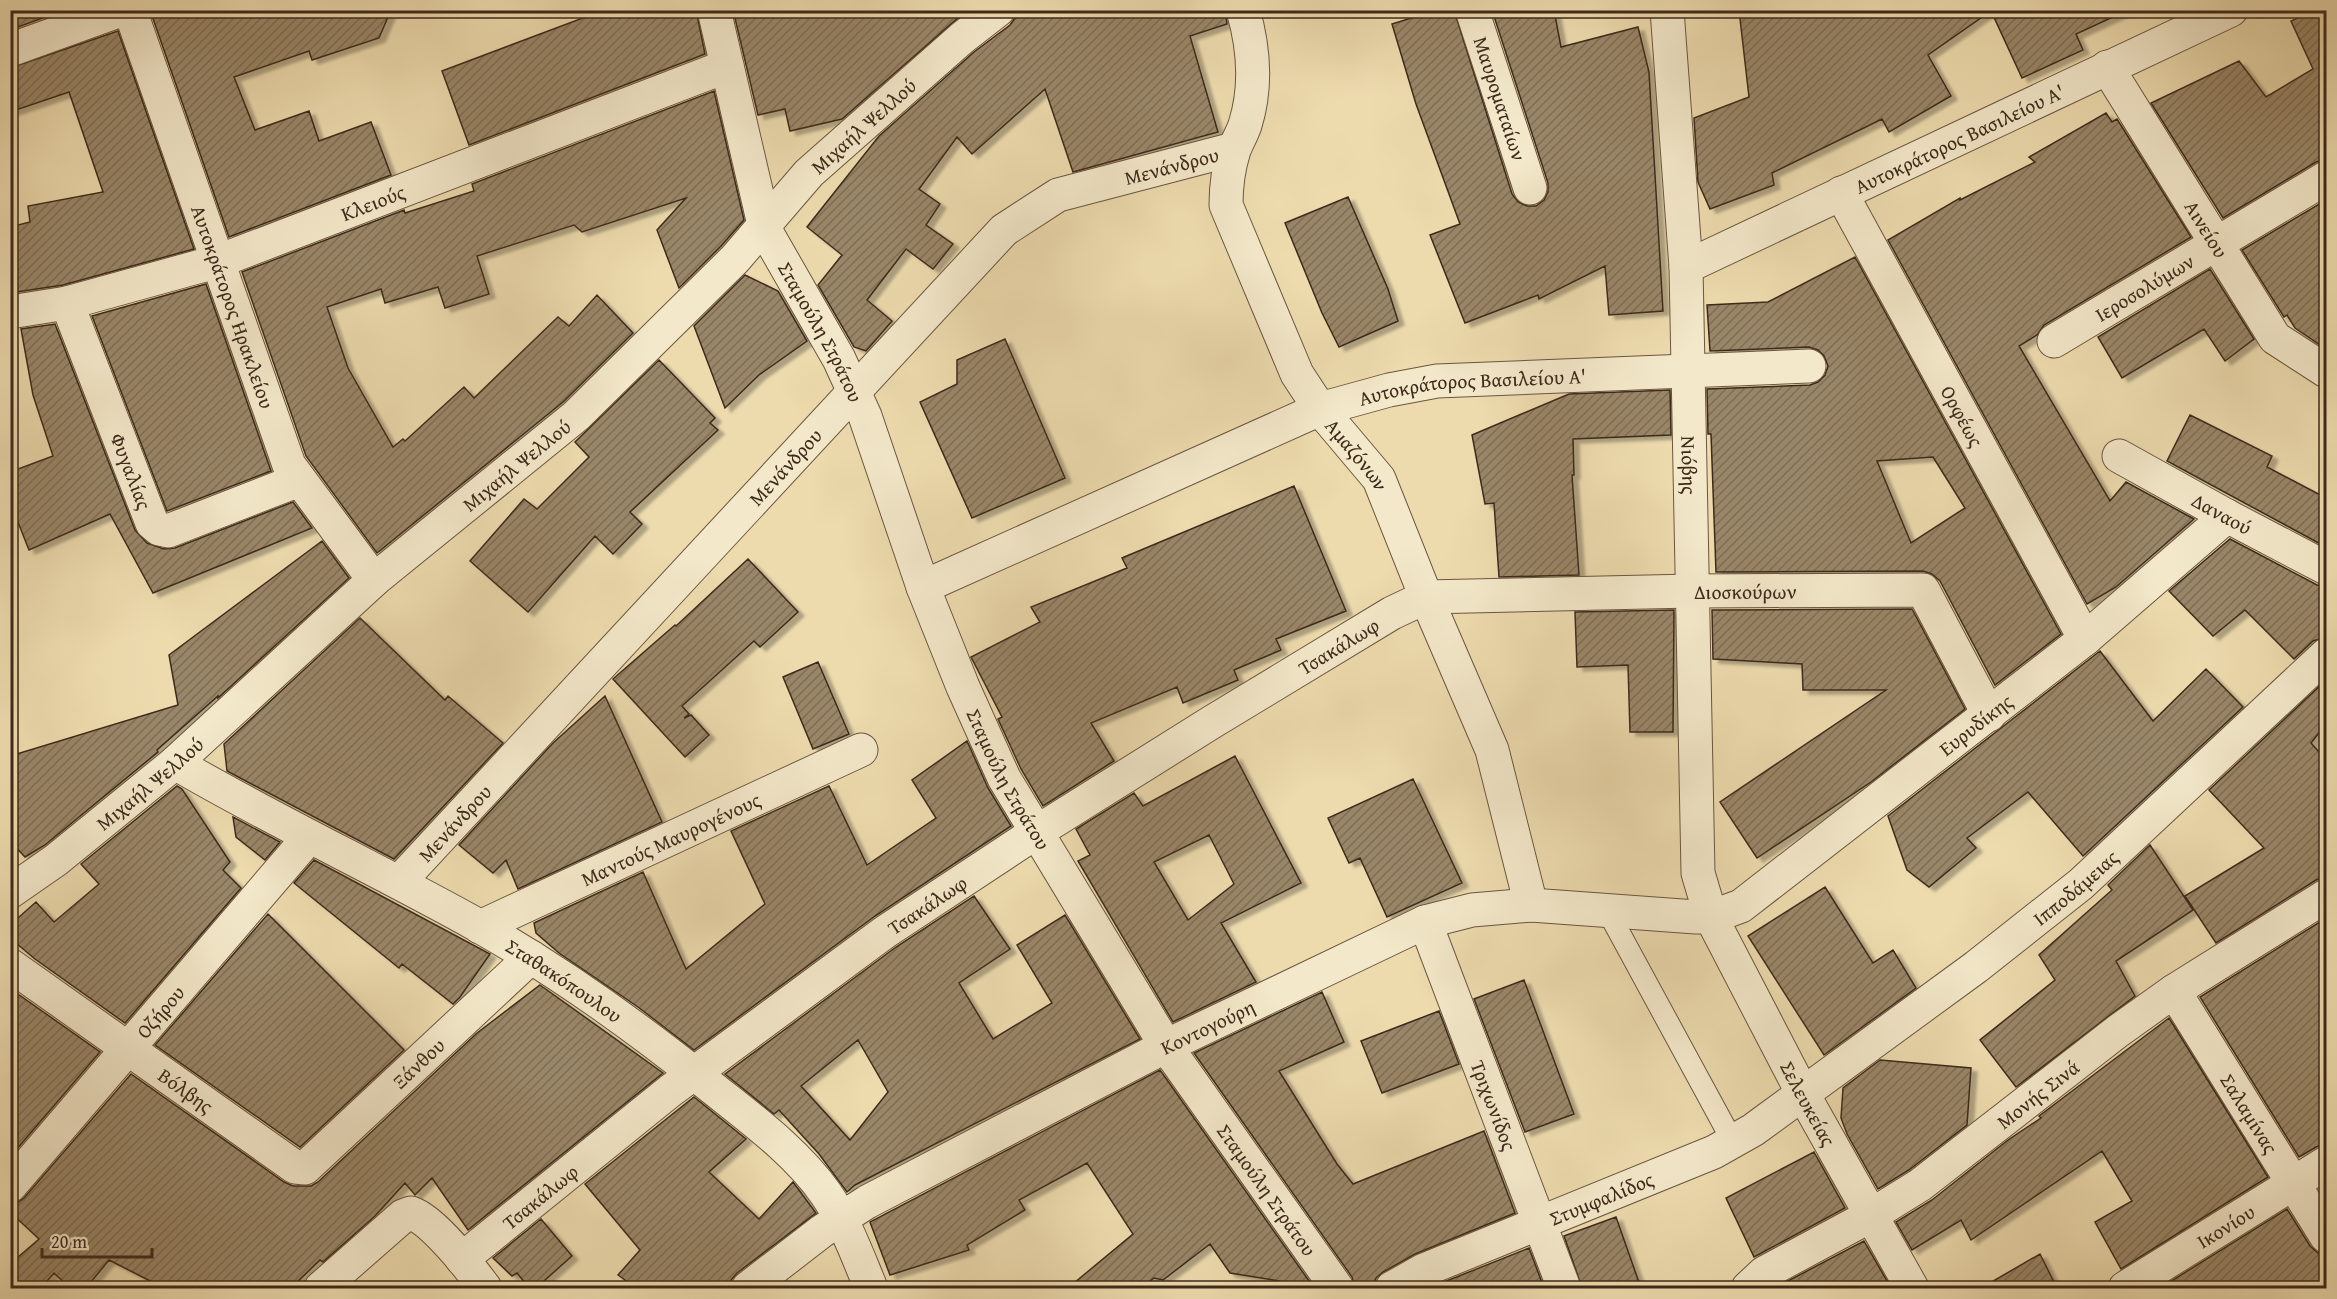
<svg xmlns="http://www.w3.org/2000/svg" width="2337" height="1299" viewBox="0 0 2337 1299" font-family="'Gentium Book Plus',serif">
<defs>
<pattern id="building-hatch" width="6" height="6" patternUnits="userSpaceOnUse" patternTransform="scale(1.5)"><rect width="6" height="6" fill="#998667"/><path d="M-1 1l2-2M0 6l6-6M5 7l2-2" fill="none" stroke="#7e6e54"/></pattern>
<filter id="shadow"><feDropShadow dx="6" dy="4" stdDeviation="1.5" flood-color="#0004"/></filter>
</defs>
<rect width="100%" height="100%" fill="#eddbae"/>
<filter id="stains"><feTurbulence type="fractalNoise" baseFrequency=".00333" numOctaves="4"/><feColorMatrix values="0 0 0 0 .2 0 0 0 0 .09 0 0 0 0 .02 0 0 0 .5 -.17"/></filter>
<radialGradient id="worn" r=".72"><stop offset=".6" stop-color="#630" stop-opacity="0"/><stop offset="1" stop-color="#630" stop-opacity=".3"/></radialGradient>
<path fill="url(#building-hatch)" stroke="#3e2a1b" stroke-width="1.5" fill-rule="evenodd" filter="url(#shadow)" d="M10 10H64L10 30Z
M150 10H391L379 38 312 60 309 51 234 77 255 130 309 111 319 141 371 122 391 175 229 237Z
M604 10H696L705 54 469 145 442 71Z
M733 10H967L842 119 790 131 785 109 758 115Z
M1016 10H1225L1227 24 1190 36 1218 132 1073 172 1045 89 972 154 957 137 919 189 940 204 926 225 953 244 933 269 906 249 867 300 892 321 866 351 854 347 818 285 842 255 807 227 879 136 974 52 1010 25 1015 18Z
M1437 10H1454L1512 194 1518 202 1527 206H1536L1544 200 1548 192V183L1492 10H1554L1561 47 1638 27 1649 72 1663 311 1609 315 1605 266 1539 299 1538 295 1465 323 1430 235 1460 224 1416 104 1392 24Z
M1739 10H2128L2076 34 2083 50 2022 78 1991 11 1928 55 1951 96 1889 132 1882 119 1772 173 1774 185 1710 209 1698 182 1694 118 1749 97Z
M2315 10H2326V159L2316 162 2223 218 2151 103 2239 61 2266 97 2313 69 2291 21Z
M118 31 194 249 63 285 10 293V227L30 222 28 206 103 192 69 92 10 112V68Z
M714 91 744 220 721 246 679 288 657 230 686 198 582 232 574 225 477 256 489 294 445 308 438 287 385 303 381 289 327 307 348 368 393 447 403 439 405 441 464 387 474 398 558 317 569 326 597 295 633 333 563 402 377 553 306 456 242 272 404 210 405 213 474 191 472 184Z
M2106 113 2112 122 2117 119 2191 237 2044 325 2037 335 2019 346 2110 501 2126 482 2194 519 2116 587 2087 604 1888 240 1960 198V200L2035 162 2029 157Z
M1348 197 1388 289 1398 321 1339 347 1322 313 1285 223Z
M2326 200V349L2295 328 2287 315 2284 317 2242 250Z
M1855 257 2061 634 1995 685 1940 581 1932 574 1923 571 1716 572 1711 434H1708L1707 389 1810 385 1818 382 1825 375 1828 366 1824 356 1818 350 1809 347 1710 351 1707 305 1768 302ZM1933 457 1965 508 1911 543 1877 461Z
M2210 269 2254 339 2225 361 2204 329 2122 378 2098 337Z
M745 275 778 291 807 341 759 375 725 408 694 326Z
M206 284 271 471 167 511 92 316Z
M55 324 135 530 147 543 164 549 175 548 293 502 312 528 153 593 110 514 29 550 10 502V472L53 456 33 395 21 329Z
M1005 339 1065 478 972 518 920 402 957 384V360Z
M659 360 715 418 710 423 718 430 630 512 642 524 613 554 595 536 528 612 470 561 524 499 537 509 589 457 575 442Z
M1670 390 1671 435 1573 439 1574 475H1572L1579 575 1499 577 1494 503 1485 504 1472 435 1569 394Z
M2190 415 2272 456 2267 467 2326 498V547L2167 461Z
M1294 486 1346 611 1276 639 1281 650 1234 670 1238 680 1183 703 1177 687 1091 723 1114 761 1043 806 1021 769 998 719 1002 717 971 657 1040 622 1031 607 1127 568 1122 558Z
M2230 539 2317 585 2326 587V637L2313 641 2294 659 2245 610 2213 636 2169 591Z
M322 541 349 578 218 698V696L157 750 158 752 45 845 25 857 10 841V756L178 705 169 655Z
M748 559 798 612 760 647 754 641 682 706 689 714 684 718 691 715 709 735 685 757 613 679 675 625 676 626Z
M1912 609 1965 709 1871 782 1757 858 1720 802 1886 690H1803L1802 664 1713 659 1712 610Z
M1674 610 1673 732H1630L1628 665 1577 667 1575 612Z
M360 618 445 700 448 696 503 743 394 859 227 771 224 744Z
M2100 651 2153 721 2206 669 2243 707 2083 856 2028 792 1967 838 1976 848 1929 887 1907 870 1888 816Z
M818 662 849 734 813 749 783 677Z
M2326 680V724L2311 743 2326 760V877L2316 880 2216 943 2185 896 2264 848 2209 790Z
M605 696 662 822 518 889 506 860 493 873 459 845 553 743Z
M967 741 988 788 1011 826 875 916 694 1050 638 1007 559 953 536 933 534 923 643 872 686 969 765 904 731 831 829 786 867 865 936 818 912 780Z
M1235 756 1301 883 1221 923 1256 982 1173 1022 1078 861 1090 855 1076 829 1134 793 1143 806ZM1209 835 1234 884 1188 920 1154 862Z
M1413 779 1462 883 1387 917 1360 858 1349 863 1328 818Z
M177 786 182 789 230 862 223 870 241 888 125 1023 35 959 10 938V925L36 902 54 922 99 884 81 864Z
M233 817 280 842 265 860 236 837Z
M2150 845 2193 910 2116 961 2135 996 2016 1087 1980 1040 2055 980 2039 955 2112 890 2108 885Z
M314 860 490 954 460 997 453 1004 402 964 399 968 294 883Z
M1825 887 1873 963 1893 950 1916 988 1824 1055 1748 936Z
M974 896 1010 949 959 983 993 1039 1052 1003 1017 945 1065 915 1140 1039 855 1185 847 1192 819 1154 779 1110 774 1114 725 1074 896 947ZM858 1040 888 1092 850 1140 801 1086Z
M268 914 404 1050 300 1147 155 1045Z
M2326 918V1027L2325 1036 2326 1039V1144L2316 1147 2299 1157 2200 997Z
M1524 980 1574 1114 1525 1132 1474 999Z
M540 985 663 1073 468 1230 432 1178 415 1195 405 1183 375 1216 323 1262 320 1260 291 1288H164L109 1260 86 1288H70L54 1273 41 1288H10V1264L39 1239 10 1212V1204L17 1203 24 1198 131 1074 284 1182 293 1186H311L318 1182 477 1033Z
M15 992 100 1052 10 1157V998Z
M1322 992 1344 1042 1279 1071 1337 1164 1353 1184 1484 1131 1515 1213 1415 1254 1383 1272 1376 1278 1374 1283 1366 1288H1355L1352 1277 1194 1053Z
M1439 1011 1459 1064 1382 1093 1361 1041Z
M2169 1018 2268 1177 2121 1269 2095 1222 2132 1201 2102 1151 1971 1240 1961 1220 1912 1250 1896 1222 1932 1200 2008 1140 2041 1118 2039 1116Z
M1880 1060 1971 1068 1967 1125 1909 1170 1878 1189 1847 1134 1841 1118 1843 1088Z
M1160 1070 1314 1288H1270L1279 1281 1230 1273 1210 1244 1163 1280 1154 1278 1141 1288H1068L1133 1234 1087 1163 1019 1200 1025 1210 967 1245 969 1250 890 1275 870 1222Z
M694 1097 746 1139 709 1172 759 1219 793 1182 816 1213 737 1273 731 1280 730 1288H636L618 1275 640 1250 585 1184Z
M1814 1152 1845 1208 1754 1257 1726 1198Z
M2287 1209 2310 1246 2318 1253 2326 1255V1288H2160Z
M1616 1217 1641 1288H1582L1564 1236Z
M541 1219 572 1256 536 1288H529L517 1273 512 1276 493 1258Z
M1864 1241 1891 1288H1787L1784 1283Z
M1529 1248 1544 1288H1441L1439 1284Z
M2040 1254 2057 1288H1981Z"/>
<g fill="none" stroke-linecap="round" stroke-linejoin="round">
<g stroke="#6a5640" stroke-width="23">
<path id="lane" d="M1607 910 1733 1142"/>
</g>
<g stroke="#6a5640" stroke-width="35">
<g id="street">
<path id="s1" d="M130 10 289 465 374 580"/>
<path id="s2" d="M714 10 762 216 768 235 839 359 865 416 923 587 963 687 1004 778 1166 1046 1337 1288"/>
<path id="s3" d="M1243 10C1254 48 1257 87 1245 125 1242 134 1237 142 1234 150 1228 169 1226 185 1226 205L1297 374 1320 409 1379 479 1426 597 1492 750 1531 905"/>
<path id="s4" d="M1472 10 1530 188"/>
<path id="s5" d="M1667 10 1686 267 1698 873 1711 917 1803 1094 1912 1288"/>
<path d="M10 50 121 10"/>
<path id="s6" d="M2107 67 2275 338 2326 371"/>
<path id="s7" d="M1841 193 2085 639"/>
<path id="s8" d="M1686 267 2231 10"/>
<path id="s9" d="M67 303 152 523 159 529 168 531 299 480"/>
<path id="s10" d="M10 312 67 303 219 261 727 66"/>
<path id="s11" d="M2054 341 2326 178"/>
<path id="s12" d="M2119 456 2227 516 2326 568"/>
<path id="s13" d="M923 587 1320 409 1389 390 1437 381 1809 366"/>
<path id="s14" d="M175 763C274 821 379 870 479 926 560 972 638 1028 710 1086 750 1118 797 1152 826 1194 846 1223 858 1257 871 1288"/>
<path id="s15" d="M399 882 1004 230 1058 195 1234 149"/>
<path id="s16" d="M10 892 56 860 175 763 374 580 576 416 735 259 809 173 962 38 998 10"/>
<path id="s17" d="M1425 922 1564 1288"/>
<path id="s18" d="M480 927 861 750"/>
<path id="s19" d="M10 965 295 1167 305 1168 531 957"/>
<path id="s20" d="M2174 991 2326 1236"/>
<path id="s21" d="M10 1186 309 837"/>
<path id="s22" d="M462 1259 670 1091 885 932 1035 833 1212 722 1392 613 1426 597 1692 591 1923 590 1989 715"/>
<path d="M321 1288 403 1216 411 1213C433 1220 471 1269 485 1288"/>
<path id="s23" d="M748 1288 822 1231 867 1202 1166 1046 1425 922 1472 910 1531 905 1696 917H1711L1741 906 2085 639 2227 516"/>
<path id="s24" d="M1392 1288 1424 1270 1714 1152 1753 1130 1976 967 2081 884 2326 655"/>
<path id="s25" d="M1748 1288 1764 1273 1870 1216 1920 1185 2118 1031 2174 991 2326 896"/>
<path id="s26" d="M2125 1288 2326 1163"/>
</g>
</g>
<use href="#lane" stroke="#f3e8ca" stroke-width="21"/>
<use href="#street" stroke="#f3e8ca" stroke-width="33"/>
</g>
<g text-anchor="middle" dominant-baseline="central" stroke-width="5" stroke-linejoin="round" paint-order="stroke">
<g font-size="20" fill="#3e2a1b" stroke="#f3e8ca">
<text stroke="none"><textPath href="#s4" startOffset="93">Μαυροματαίων</textPath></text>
<text stroke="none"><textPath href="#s16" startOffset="1149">Μιχαήλ Ψελλού</textPath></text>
<text stroke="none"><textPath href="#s8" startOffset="302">Αυτοκράτορος Βασιλείου A'</textPath></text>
<text stroke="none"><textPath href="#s15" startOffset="1071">Μενάνδρου</textPath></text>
<text stroke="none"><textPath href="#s10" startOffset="380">Κλειούς</textPath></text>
<text stroke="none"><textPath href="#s6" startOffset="190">Αινείου</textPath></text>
<text stroke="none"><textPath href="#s11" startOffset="105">Ιεροσολύμων</textPath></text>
<text stroke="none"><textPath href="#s1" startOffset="314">Αυτοκράτορος Ηρακλείου</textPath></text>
<text stroke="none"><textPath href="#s2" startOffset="342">Σταμούλη Στράτου</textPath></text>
<text stroke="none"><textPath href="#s13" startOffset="590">Αυτοκράτορος Βασιλείου A'</textPath></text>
<text stroke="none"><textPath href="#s7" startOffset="254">Ορφέως</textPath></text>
<text stroke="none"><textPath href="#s3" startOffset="484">Αμαζόνων</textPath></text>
<text stroke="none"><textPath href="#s16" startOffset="663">Μιχαήλ Ψελλού</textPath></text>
<text stroke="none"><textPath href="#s5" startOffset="456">Νιόβης</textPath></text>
<text stroke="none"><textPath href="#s15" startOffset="567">Μενάνδρου</textPath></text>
<text stroke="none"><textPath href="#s9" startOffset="180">Φυγαλίας</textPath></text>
<text stroke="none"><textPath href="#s12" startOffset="118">Δαναού</textPath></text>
<text stroke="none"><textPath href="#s22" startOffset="1491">Διοσκούρων</textPath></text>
<text stroke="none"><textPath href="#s22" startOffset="1071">Τσακάλωφ</textPath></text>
<text stroke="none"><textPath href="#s23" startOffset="1388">Ευρυδίκης</textPath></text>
<text stroke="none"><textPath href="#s2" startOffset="828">Σταμούλη Στράτου</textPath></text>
<text stroke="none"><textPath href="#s16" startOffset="177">Μιχαήλ Ψελλού</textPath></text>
<text stroke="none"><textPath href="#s15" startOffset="81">Μενάνδρου</textPath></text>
<text stroke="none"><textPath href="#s18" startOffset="210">Μαντούς Μαυρογένους</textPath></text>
<text stroke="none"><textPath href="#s24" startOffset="798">Ιπποδάμειας</textPath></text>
<text stroke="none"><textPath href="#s22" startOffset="585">Τσακάλωφ</textPath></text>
<text stroke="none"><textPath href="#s14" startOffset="446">Σταθακόπουλου</textPath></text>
<text stroke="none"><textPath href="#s21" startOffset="230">Οζήρου</textPath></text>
<text stroke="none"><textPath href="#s23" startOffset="530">Κοντογούρη</textPath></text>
<text stroke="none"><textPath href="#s19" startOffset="514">Ξάνθου</textPath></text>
<text stroke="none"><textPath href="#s19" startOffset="216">Βόλβης</textPath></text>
<text stroke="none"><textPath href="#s25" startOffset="350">Μονής Σινά</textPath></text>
<text stroke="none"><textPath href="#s5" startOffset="1120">Σελευκείας</textPath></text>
<text stroke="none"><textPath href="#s17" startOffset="196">Τριχωνίδος</textPath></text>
<text stroke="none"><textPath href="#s20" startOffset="144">Σαλαμίνας</textPath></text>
<text stroke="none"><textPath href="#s2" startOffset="1314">Σταμούλη Στράτου</textPath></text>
<text stroke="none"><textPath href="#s22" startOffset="100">Τσακάλωφ</textPath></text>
<text stroke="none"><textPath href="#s24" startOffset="228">Στυμφαλίδος</textPath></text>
<text stroke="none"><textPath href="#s26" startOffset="118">Ικονίου</textPath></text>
</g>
</g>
<rect width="2337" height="1299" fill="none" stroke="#eddbae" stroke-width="36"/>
<rect x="12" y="12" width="2313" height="1275" fill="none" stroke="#3e2a1b" stroke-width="3"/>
<rect x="18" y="18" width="2301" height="1263" fill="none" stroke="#3e2a1b" stroke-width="1.5"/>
<path d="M42 1248v9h110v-9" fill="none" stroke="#3e2a1b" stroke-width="3"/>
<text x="51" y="1248" font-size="18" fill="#3e2a1b" stroke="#f3e8ca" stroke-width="4.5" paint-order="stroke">20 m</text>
<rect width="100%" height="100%" filter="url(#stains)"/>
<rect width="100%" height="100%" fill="url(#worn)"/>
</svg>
